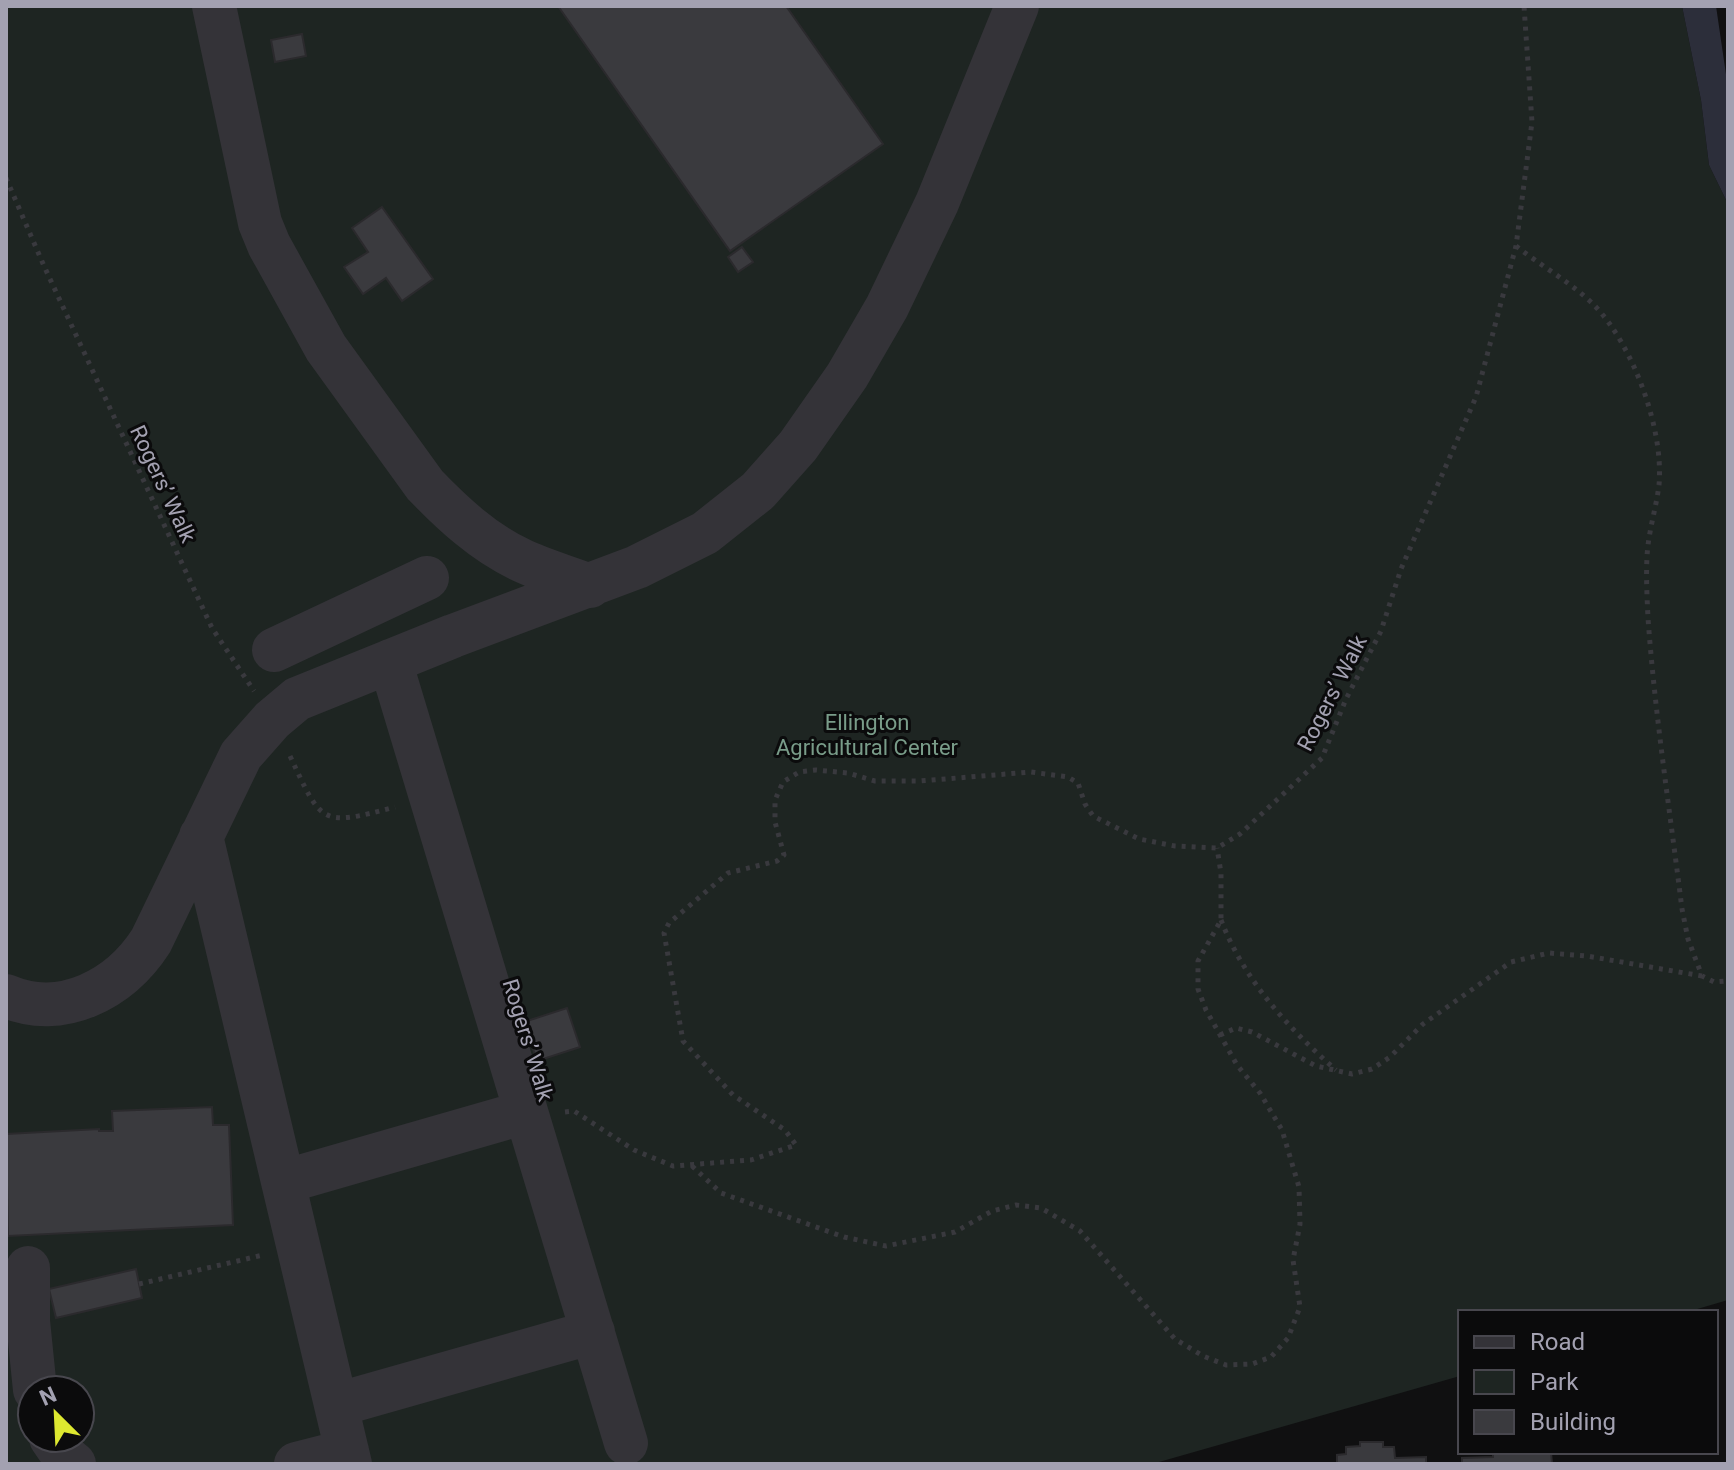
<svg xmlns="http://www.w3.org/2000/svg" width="1734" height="1470" viewBox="0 0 1734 1470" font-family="Roboto,sans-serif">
<rect width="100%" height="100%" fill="#101011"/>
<path fill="#1e2522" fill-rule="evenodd" d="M6 6H1682L1701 100 1709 165 1728 204V1300L1687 1312H1460V1376L1152 1464H6ZM32 1390H80V1438H32Z"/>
<path fill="#2c2e3a" d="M1682 6H1716L1728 88V204L1709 165 1701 100Z"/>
<path fill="#3a3a3e" stroke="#2b2a2d" stroke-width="2" d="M558 6H786L883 144 730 251Z
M302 34 306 56 275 62 271 40Z
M382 207 433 279 402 301 386 278 363 294 344 267 368 252 352 228Z
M742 247 753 262 738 272 728 257Z
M567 1008 580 1047 537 1061 524 1022Z
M212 1107 213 1125H229L233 1225 8 1236 6 1134 99 1129V1131H113L112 1111Z
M136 1269 142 1298 56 1318 49 1289Z
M1360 1442H1383V1447H1394L1395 1458 1426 1457V1464H1337V1455L1346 1454V1447L1360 1446Z
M1493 1452H1551L1552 1464H1462V1458L1493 1457Z"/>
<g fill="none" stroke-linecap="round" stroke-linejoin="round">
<path stroke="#39393e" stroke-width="5" stroke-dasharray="4 6" stroke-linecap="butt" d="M6 178 44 266 212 628 254 691
M1516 246C1540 265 1573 284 1594 305 1633 345 1664 429 1659 485 1656 509 1648 533 1647 557 1646 577 1647 598 1648 618 1655 715 1670 812 1682 909L1688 939 1702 976 1714 982 1728 981
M290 756C322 824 320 827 395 807
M1221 920C1244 980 1288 1028 1336 1070
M1220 1035 1236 1028 1252 1032 1316 1066 1352 1074 1372 1069 1390 1057 1423 1024 1511 962 1549 953 1587 956 1702 976
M565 1112 574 1111 634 1150 673 1166 751 1160 796 1145 785 1130 733 1095 683 1041 664 933 669 923 728 873 777 861 784 855 775 822V800L783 782 799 772 816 770 848 773 875 781H920L1031 772 1068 777 1078 783 1085 804 1093 816 1139 839 1175 846 1217 848 1240 834 1322 758 1346 699 1381 631 1401 569 1476 397 1516 246 1532 122 1524 6
M692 1166 721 1193 844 1237 886 1246 955 1232 992 1211 1016 1205 1041 1208 1080 1231 1175 1339 1203 1356 1226 1365 1252 1364 1271 1357 1288 1338 1300 1307 1293 1260 1300 1224 1299 1187 1282 1130 1260 1093 1237 1065 1206 1010 1198 989V961L1221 920V873L1217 848
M139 1284 263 1255"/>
<path stroke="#343338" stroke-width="44" d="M214 6 260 223 269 245 326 348 425 485C452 513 483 542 519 559 541 570 567 577 590 586
M274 650 427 578
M390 661 626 1443
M201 836 350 1464
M6 996C62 1020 120 989 151 941L241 755 272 720 297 699 453 636 637 567 705 533 758 491 798 446 847 376 887 307 937 203 1017 6
M283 1182 526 1112
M28 1268V1321L35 1390
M336 1405 593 1332
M51 1438 62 1454 74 1464
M296 1464 347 1451"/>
</g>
<g text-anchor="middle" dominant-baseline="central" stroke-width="6" stroke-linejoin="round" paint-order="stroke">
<g font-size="22" fill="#a3a1b1" stroke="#0b0b0c">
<text transform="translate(163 484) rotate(65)">Rogers’ Walk</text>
<text transform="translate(1332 693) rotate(-63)">Rogers’ Walk</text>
<text transform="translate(528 1040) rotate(73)">Rogers’ Walk</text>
</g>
<g font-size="22" fill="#799c89" stroke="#0b0b0c">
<text x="867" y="722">Ellington<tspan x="867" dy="25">Agricultural Center</tspan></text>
</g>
</g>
<rect width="1734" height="1470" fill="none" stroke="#a3a1b1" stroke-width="16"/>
<rect x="1458" y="1310" width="260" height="144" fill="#0b0b0c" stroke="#48474e" stroke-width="2"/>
<rect x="1474" y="1336" width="40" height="12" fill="#343338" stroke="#48474e" stroke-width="2"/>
<text x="1530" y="1350" font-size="24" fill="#a3a1b1">Road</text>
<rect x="1474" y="1370" width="40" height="24" fill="#1e2522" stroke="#48474e" stroke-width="2"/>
<text x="1530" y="1390" font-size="24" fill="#a3a1b1">Park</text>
<rect x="1474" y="1410" width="40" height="24" fill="#3a3a3e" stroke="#48474e" stroke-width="2"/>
<text x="1530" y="1430" font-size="24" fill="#a3a1b1">Building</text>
<g transform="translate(56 1414) rotate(336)"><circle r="38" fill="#0b0b0c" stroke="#48474e" stroke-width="2"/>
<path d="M0-6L14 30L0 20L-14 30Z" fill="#dde830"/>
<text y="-12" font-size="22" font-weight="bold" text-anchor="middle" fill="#a3a1b1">N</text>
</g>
</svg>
